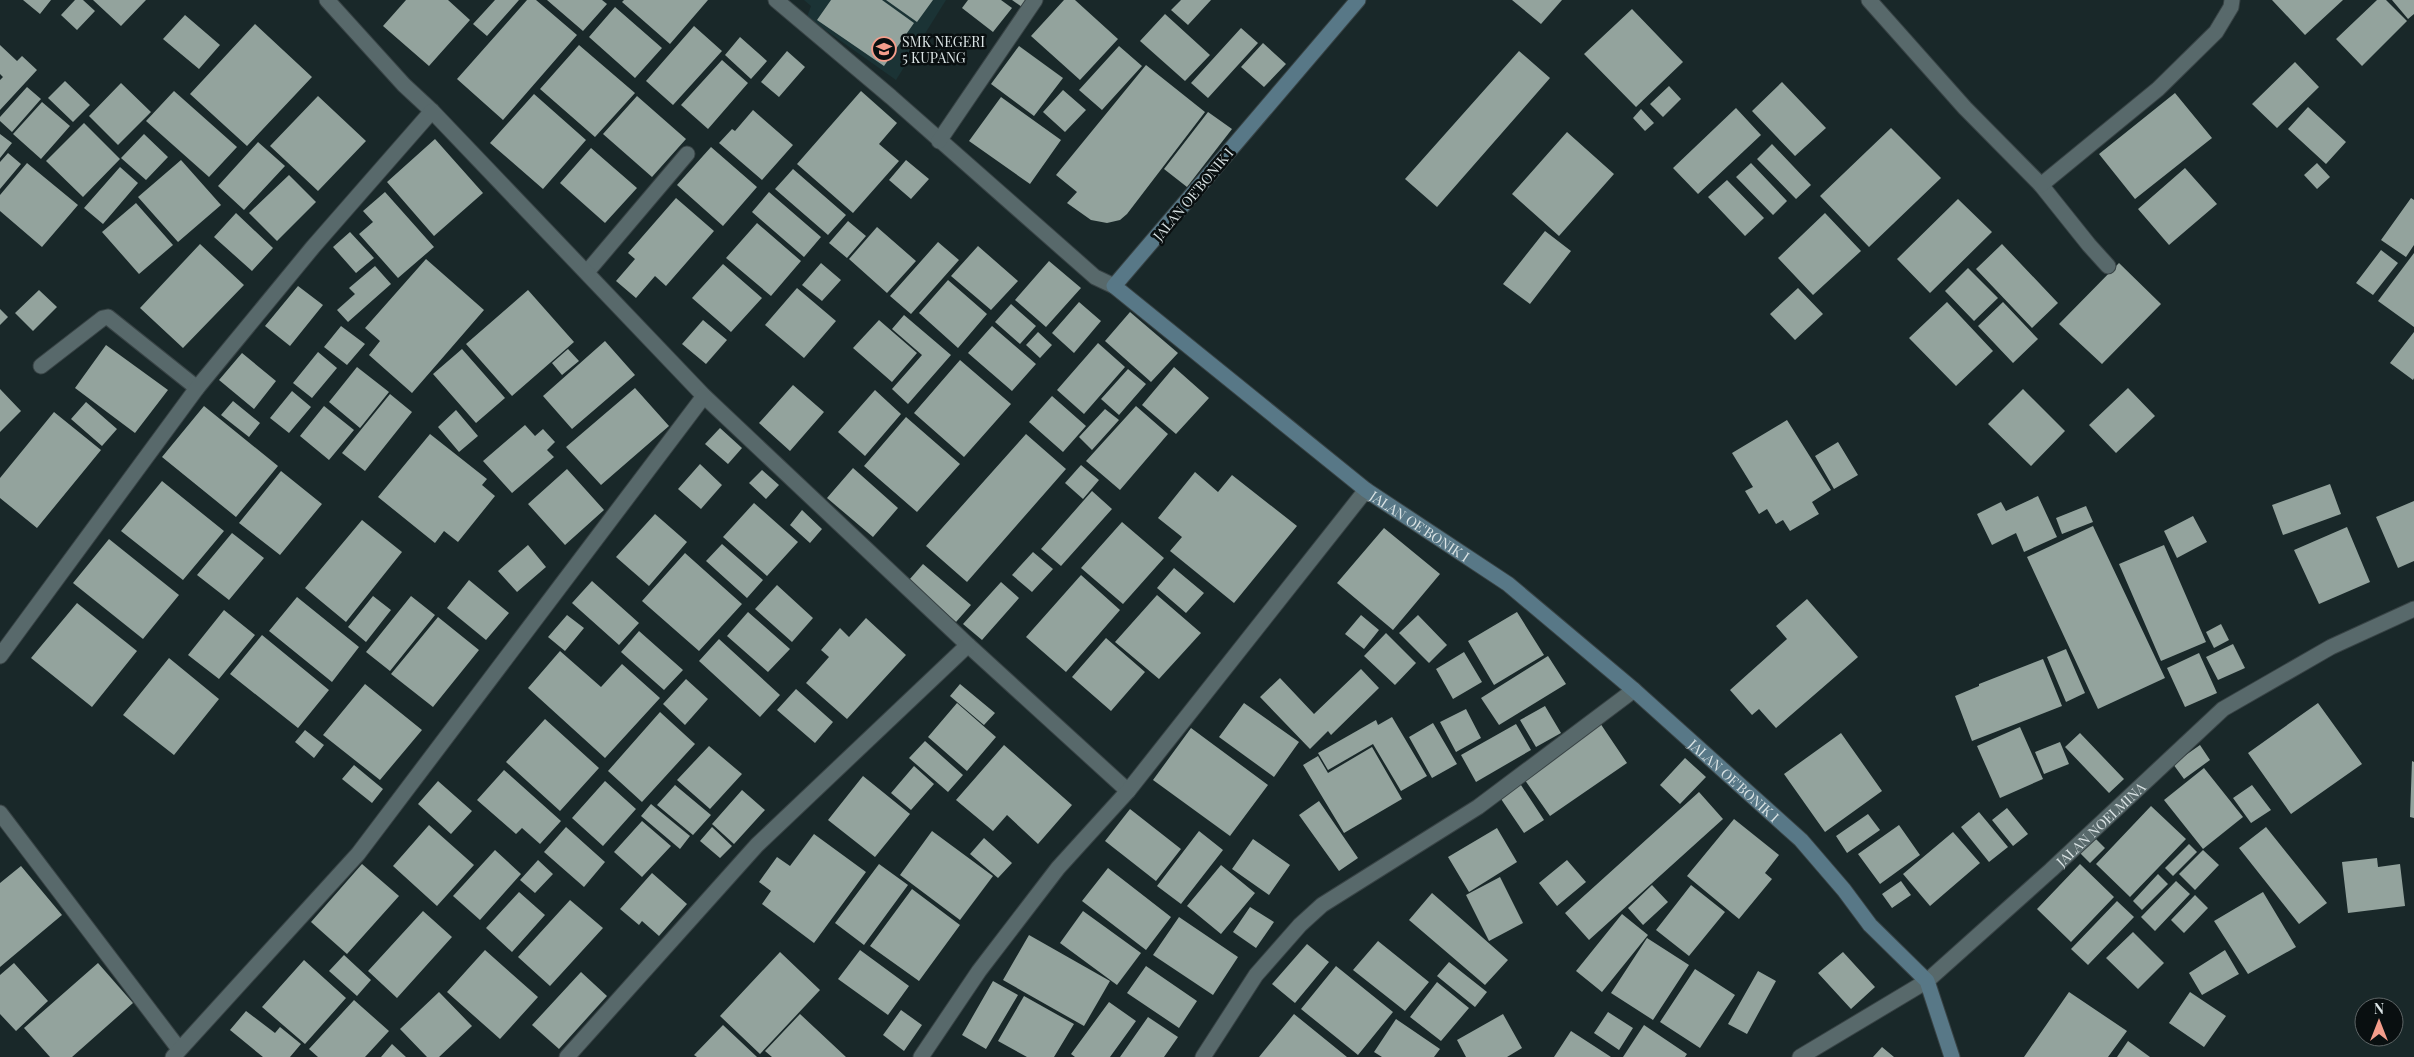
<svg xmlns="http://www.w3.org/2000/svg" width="2414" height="1057" viewBox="0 0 2414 1057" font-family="'Playfair Display',serif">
<rect width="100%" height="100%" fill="#192829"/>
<path fill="#1b3335" d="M804 0H946L896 80 807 17 811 6Z"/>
<path fill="#93a39d" d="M23 0H51L40 14Z
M75 0H83L95 11 77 30 61 15Z
M93 0H146L121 26Z
M406 0H448L470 20 429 66 383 26Z
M495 0H519L487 36 473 24Z
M527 0H536L577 35 503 120 457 79Z
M547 0H602L607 4 583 31Z
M624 0H708L670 44 622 2Z
M831 0H882L914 23 884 66 817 20Z
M886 0H933L917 22Z
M968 0H1001L1012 8 993 32 962 8Z
M1012 0H1027L1022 7Z
M1064 0H1075L1118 39 1080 80 1031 36Z
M1181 0H1211L1188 25 1171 10Z
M1512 0H1562L1541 24Z
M2272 0H2343L2305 35Z
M2377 0H2386L2407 21 2362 66 2336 39Z
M2392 0H2414V14L2408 19Z
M615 7 662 48 635 78 589 37Z
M1632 9 1683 62 1636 107 1584 54Z
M1165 14 1210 55 1185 81 1140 41Z
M185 15 220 45 199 69 163 39Z
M255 24 312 77 247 146 190 94Z
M694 26 722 51 673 105 646 81Z
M1241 28 1258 43 1208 98 1191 83Z
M740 37 767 61 751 79 725 55Z
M1263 43 1286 64 1264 87 1241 67Z
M0 45 17 61 22 56 37 70 0 110V80L3 77 0 74Z
M579 45 635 93 595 137 540 89Z
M1019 46 1063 78 1034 116 991 84Z
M1119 46 1142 66 1102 110 1079 90Z
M787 51 805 67 779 97 761 82Z
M1519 51 1550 78 1437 207 1405 179Z
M722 60 748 83 708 129 681 105Z
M2295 62 2319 87 2277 128 2252 104Z
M1146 65 1205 112 1127 214 1120 220 1107 223 1091 220 1067 203 1077 192 1056 175Z
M65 81 90 105 73 122 48 98Z
M1782 82 1826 128 1795 156 1752 111Z
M121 83 151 112 118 145 89 116Z
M1669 86 1681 99 1663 117 1650 104Z
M27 87 41 99 12 132 0 121V117Z
M1063 90 1086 110 1065 132 1043 112Z
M174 91 237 147 209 177 146 121Z
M861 91 897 123 879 144 899 161 853 213 797 164Z
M2175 93 2212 138 2135 199 2099 154Z
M534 94 586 140 543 189 490 143Z
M318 96 366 141 318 191 270 146Z
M637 96 686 139 652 177 603 134Z
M1001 97 1061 140 1030 184 969 141Z
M42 102 70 126 41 159 13 134Z
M2308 107 2346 142 2326 164 2288 129Z
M1736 108 1761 135 1698 194 1673 168Z
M1641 109 1654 123 1645 131 1633 118Z
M753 110 793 145 762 180 719 143 732 129 735 131Z
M1208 112 1232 129 1187 187 1164 169Z
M84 123 120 159 83 197 46 161Z
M1891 128 1941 178 1869 247 1820 196Z
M1567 132 1614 174 1559 236 1512 194Z
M0 134 12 143 0 158Z
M144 134 168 157 146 180 121 158Z
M435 139 483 193 434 236 387 182Z
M258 142 285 166 244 210 218 186Z
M1772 144 1811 185 1796 199 1757 159Z
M711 147 757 187 723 226 677 185Z
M591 148 637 188 605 223 560 183Z
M8 153 21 164 0 189V162Z
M181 160 221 205 178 242 138 197Z
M906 160 929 179 911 199 889 180Z
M27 163 78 205 42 247 0 211V195Z
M1751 163 1787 201 1773 215 1736 177Z
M2317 163 2330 177 2317 189 2304 175Z
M120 167 138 183 103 224 84 208Z
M2185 168 2217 204 2169 245 2138 209Z
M793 169 846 215 828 235 775 189Z
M289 175 316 202 277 241 249 213Z
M1727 180 1764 218 1745 236 1708 197Z
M385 192 434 247 398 278 359 234 373 222 363 211Z
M769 192 821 237 804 257 752 212Z
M676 198 714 231 666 286 655 276 636 298 616 281 635 259 628 253Z
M2411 198 2414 200V245L2406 257 2381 240Z
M1958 199 1992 232 1930 293 1897 259Z
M136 203 173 245 139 274 102 232Z
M236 213 273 248 252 271 214 237Z
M1825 213 1861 251 1813 295 1778 258Z
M848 221 866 236 847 258 829 243Z
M757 223 801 261 771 296 726 258Z
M877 227 916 261 887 293 849 259Z
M1545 231 1571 251 1530 304 1503 284Z
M350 232 374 258 356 273 333 247Z
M938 242 959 260 911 314 890 296Z
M200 244 244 285 183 348 140 308Z
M2002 244 2058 303 2032 328 1976 269Z
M978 246 1018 281 991 310 951 276Z
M2381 250 2398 263 2373 295 2356 283Z
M2414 253V327L2378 301Z
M426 259 484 310 412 393 369 355 380 341 365 328Z
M1049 261 1081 288 1046 327 1015 300Z
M821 263 841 280 822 301 802 285Z
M2119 263 2161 304 2102 364 2059 324Z
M723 264 762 298 731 332 692 298Z
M375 266 391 284 348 322 337 310 355 294 349 288Z
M1968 268 1998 298 1974 321 1945 291Z
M948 280 987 314 958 348 919 313Z
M298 286 323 305 290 346 265 326Z
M797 288 836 321 804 358 765 325Z
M1798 288 1823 314 1795 340 1770 314Z
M39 290 57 307 33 331 15 313Z
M528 290 574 342 512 396 466 344Z
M1079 302 1101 321 1074 353 1052 333Z
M1947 302 1993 351 1956 386 1909 338Z
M2003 302 2038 339 2013 363 1978 326Z
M1011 304 1036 326 1020 344 995 322Z
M0 309 8 317 0 325Z
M1130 312 1178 353 1151 382 1105 341Z
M904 315 951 355 908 404 892 389 922 355 892 329Z
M703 320 727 340 706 364 682 344Z
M879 320 917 353 892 382 853 348Z
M341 326 365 344 347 365 324 347Z
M992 326 1036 364 1012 391 968 353Z
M1038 332 1052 345 1040 358 1026 345Z
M2414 332V378L2413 380 2390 363Z
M605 341 635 375 572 429 543 396Z
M1098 343 1125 367 1084 414 1057 390Z
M106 345 168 390 135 433 75 388Z
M462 349 505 398 476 423 433 374Z
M568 349 579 361 562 375 552 363Z
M318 352 337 368 312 398 293 383Z
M242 353 276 381 254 409 219 380Z
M960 360 1011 404 964 457 914 413Z
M357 367 389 392 360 428 329 402Z
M1174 367 1209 398 1176 434 1142 405Z
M1128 369 1146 384 1119 415 1101 399Z
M793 385 824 412 790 451 759 423Z
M635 388 669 426 601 485 566 447Z
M2128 388 2155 416 2116 453 2089 425Z
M0 389 21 411 0 432Z
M2023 389 2065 431 2031 466 1988 424Z
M875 390 901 414 865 456 838 432Z
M292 391 311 407 289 433 270 418Z
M390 394 412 412 365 471 342 453Z
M1052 396 1086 426 1063 452 1029 422Z
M233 401 260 423 249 437 221 415Z
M86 402 117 429 102 446 71 419Z
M204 406 278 466 236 517 162 457Z
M324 406 354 430 329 460 300 436Z
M1136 406 1168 434 1120 490 1086 461Z
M1105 409 1119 420 1092 450 1079 437Z
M456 410 478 436 459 452 438 427Z
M54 412 101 450 37 528 0 498V478Z
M906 417 960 464 917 512 864 466Z
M1787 420 1831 490 1812 502 1819 514 1790 531 1783 520 1776 524 1767 509 1759 514 1745 491 1753 487 1732 453Z
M525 425 535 436 543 429 555 442 547 450 554 457 512 493 483 461Z
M720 428 742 448 728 464 705 444Z
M430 434 487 479 482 485 495 496 458 542 444 531 435 543 378 497Z
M1026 434 1066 469 967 582 926 546Z
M1838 442 1858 475 1834 489 1815 456Z
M700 464 722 485 701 509 678 489Z
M1081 465 1099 480 1083 499 1065 483Z
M853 468 898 508 873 537 827 498Z
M567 469 604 510 565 545 528 504Z
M762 470 779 485 766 499 749 483Z
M281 471 322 504 280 555 239 523Z
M1195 472 1218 492 1232 475 1297 526 1234 603 1170 551 1182 537 1158 518Z
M162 481 224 531 183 580 121 531Z
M2330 484 2341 514 2283 535 2272 505Z
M1092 491 1112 509 1061 566 1041 549Z
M2038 496 2057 537 2024 552 2016 533 1992 545 1977 514 2001 502 2006 511Z
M2414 501V561L2398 568 2376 517Z
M754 503 798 542 767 576 723 537Z
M2086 506 2093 522 2062 534 2056 518Z
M802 510 822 529 810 543 790 525Z
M655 514 687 542 649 586 616 557Z
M2193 516 2207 542 2177 558 2164 531Z
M362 520 402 552 346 622 305 588Z
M1122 522 1164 558 1123 604 1081 568Z
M2093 526 2165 678 2098 709 2027 557Z
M2347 527 2370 582 2319 604 2294 550Z
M1384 528 1440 574 1393 630 1337 583Z
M232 533 264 558 229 600 197 575Z
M109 539 179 595 143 639 73 583Z
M722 544 763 580 747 598 706 561Z
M528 545 546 567 517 592 498 571Z
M2164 545 2206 642 2161 661 2119 564Z
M1033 552 1053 569 1032 592 1012 575Z
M685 553 742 604 699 651 642 601Z
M923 564 971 605 956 622 909 580Z
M1174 568 1204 593 1186 613 1157 588Z
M1081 575 1120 610 1066 672 1026 637Z
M469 580 509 613 486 640 447 608Z
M592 581 639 623 619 645 572 603Z
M1001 582 1019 598 982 640 963 624Z
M777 585 813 618 792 642 755 609Z
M1157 595 1201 633 1159 679 1115 642Z
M373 596 391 610 366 642 348 627Z
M411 596 435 615 390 671 366 652Z
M297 597 359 647 332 682 269 631Z
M1807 599 1858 657 1776 728 1759 709 1752 715 1730 690 1787 639 1776 626Z
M77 603 137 651 92 707 31 658Z
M224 610 255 635 219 679 188 655Z
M748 612 790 649 768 672 727 636Z
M1517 612 1544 655 1494 685 1468 641Z
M567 615 584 628 565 651 548 637Z
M1361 615 1379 630 1364 649 1345 634Z
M1418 615 1447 645 1429 663 1399 633Z
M438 617 479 650 433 707 391 674Z
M866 618 906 655 847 719 806 683 829 657 821 650 840 628 849 637Z
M2221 624 2229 640 2214 648 2206 632Z
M639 631 683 670 664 690 621 652Z
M1386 633 1416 663 1395 685 1364 656Z
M262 635 329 690 298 728 230 674Z
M1106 638 1145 672 1111 711 1072 677Z
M719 639 780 695 760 717 699 661Z
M2233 644 2245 668 2218 680 2206 657Z
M2066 649 2085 693 2066 702 2047 657Z
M560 651 601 687 622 664 660 698 605 758 528 688Z
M1464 652 1482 682 1453 699 1436 669Z
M2199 653 2217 693 2185 707 2167 668Z
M1548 656 1566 684 1499 725 1481 698Z
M169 658 219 699 174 755 123 715Z
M2043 659 2062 706 1972 741 1955 696 1979 686V684Z
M1361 669 1379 688 1331 735 1328 731 1310 749 1260 697 1280 678 1314 714Z
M686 679 708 699 685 725 663 704Z
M365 684 422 730 380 780 323 735Z
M960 684 995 713 984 725 950 696Z
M796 689 833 722 815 743 777 710Z
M957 703 996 737 967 771 928 737Z
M1244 703 1299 742 1274 777 1219 737Z
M2318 703 2362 764 2291 814 2248 753Z
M1545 706 1561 733 1536 747 1520 720Z
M1466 709 1481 738 1456 752 1440 722Z
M660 712 695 744 642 802 608 771Z
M1392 717 1427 776 1401 791 1373 744 1328 770 1318 753 1376 720 1378 725Z
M545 719 599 768 560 811 506 762Z
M1433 723 1457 764 1432 778 1409 737Z
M1600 723 1627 763 1550 816 1522 776Z
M1516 724 1531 750 1476 782 1461 755Z
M2020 727 2043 779 2000 798 1977 746Z
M1191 728 1268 785 1230 836 1153 780Z
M305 730 324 745 314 758 295 742Z
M1841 733 1882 791 1825 832 1784 774Z
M2080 733 2124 779 2109 793 2065 747Z
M925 741 963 775 948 792 909 758Z
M2060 742 2069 764 2044 774 2035 752Z
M1004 745 1072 805 1038 844 1007 815 993 831 956 800Z
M2200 745 2210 760 2184 779 2173 764Z
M709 746 742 774 710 809 677 780Z
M1372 747 1402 799 1344 833 1303 765 1318 756 1328 773Z
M1685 758 1706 777 1680 804 1660 785Z
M2412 761 2414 762V818L2410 817Z
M354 765 383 789 372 803 342 779Z
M914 766 934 784 911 810 891 793Z
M2204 768 2243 817 2203 849 2164 800Z
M504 770 561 821 540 844 522 828 516 834 477 800Z
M863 776 910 814 875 857 828 820Z
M438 781 472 811 451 834 418 804Z
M605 781 636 809 603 846 572 818Z
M1519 782 1544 820 1524 833 1499 796Z
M675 785 711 815 693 835 657 805Z
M2252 785 2271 810 2251 823 2233 798Z
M742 790 765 810 734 844 712 824Z
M1699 792 1723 819 1589 940 1565 913Z
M1319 801 1358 858 1339 871 1299 815Z
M651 804 690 836 680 849 641 816Z
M2151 806 2186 839 2130 897 2096 864Z
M2007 808 2028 834 2013 846 1992 820Z
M1130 809 1181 849 1156 881 1105 841Z
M1979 812 2008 847 1989 862 1961 827Z
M1868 814 1880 830 1847 853 1836 836Z
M1734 819 1779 855 1765 873 1772 879 1739 919 1687 876Z
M642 821 671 846 642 877 614 852Z
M429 825 474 865 437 906 393 866Z
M1899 825 1920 855 1880 884 1858 854Z
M566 827 605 862 584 887 544 852Z
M712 827 732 846 720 858 700 841Z
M2266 827 2327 903 2299 924 2239 848Z
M1497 828 1517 862 1469 892 1448 857Z
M932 831 993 876 960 920 900 875Z
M1199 831 1223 850 1181 904 1157 886Z
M1953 832 1980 863 1930 906 1903 874Z
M814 834 866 872 814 943 762 904 771 891 759 882 777 857 790 866Z
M2094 837 2105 848 2090 863 2079 852Z
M984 838 1012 863 998 878 970 854Z
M1253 839 1290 865 1269 895 1232 869Z
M2189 844 2197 852 2173 876 2165 868Z
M495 850 521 874 480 920 453 896Z
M2203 850 2219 865 2195 890 2179 874Z
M2377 858 2378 867 2400 864 2405 906 2348 913 2342 862Z
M538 860 553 874 535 893 520 880Z
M1567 860 1586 882 1557 906 1539 883Z
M362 864 399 896 347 954 311 922Z
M879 864 908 885 864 945 835 923Z
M2080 864 2114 897 2071 942 2037 909Z
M1221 865 1255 893 1221 934 1187 906Z
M21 866 62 915 0 967V883Z
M1108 868 1171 917 1146 950 1082 901Z
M652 873 687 904 659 936 642 921 639 925 620 909Z
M2158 874 2168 884 2142 910 2133 901Z
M1500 877 1523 923 1489 941 1466 895Z
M1901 881 1911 895 1892 908 1882 894Z
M2176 881 2190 894 2155 931 2141 917Z
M1652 885 1668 902 1643 925 1628 908Z
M1691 885 1725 912 1689 956 1656 930Z
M912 889 960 925 919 981 870 946Z
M519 892 545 915 512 952 486 928Z
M2263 892 2296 947 2248 974 2214 921Z
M1432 893 1508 960 1485 985 1409 920Z
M2195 895 2208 908 2184 933 2171 920Z
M570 900 603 928 550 986 518 957Z
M2117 901 2134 917 2088 965 2071 949Z
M1250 907 1274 922 1256 948 1233 932Z
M423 911 452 937 397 998 368 971Z
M1083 911 1141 953 1117 985 1060 943Z
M1622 914 1648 935 1602 992 1576 971Z
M1179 917 1238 957 1213 995 1153 955Z
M2133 932 2164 963 2138 989 2106 958Z
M1029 935 1110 981 1084 1026 1003 980Z
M1647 938 1689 965 1653 1020 1611 993Z
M1378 941 1429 982 1405 1011 1353 970Z
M1307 944 1329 962 1295 1003 1272 984Z
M485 950 538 997 500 1039 447 992Z
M860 950 909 986 888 1015 838 979Z
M2225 950 2239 974 2202 995 2189 973Z
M780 952 820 990 760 1054 720 1016Z
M1843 952 1875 987 1851 1009 1818 973Z
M344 955 371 980 357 996 329 971Z
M304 960 346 998 305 1044 262 1007Z
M1449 962 1487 992 1475 1007 1437 976Z
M14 963 48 1001 16 1031 0 1014V975Z
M98 963 133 1003 72 1057H50L24 1028Z
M1146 966 1197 1001 1179 1028 1127 993Z
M1336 966 1393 1012 1358 1055 1301 1009Z
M1695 969 1735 995 1700 1048 1660 1022Z
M1758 971 1776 981 1747 1034 1728 1024Z
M581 972 607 996 559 1049 532 1025Z
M993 981 1018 995 986 1049 962 1035Z
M1437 982 1469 1008 1441 1041 1410 1017Z
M439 992 472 1026 439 1057H427L400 1029Z
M2069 992 2127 1031 2108 1057H2024Z
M2190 992 2226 1016 2204 1047 2169 1023Z
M1024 996 1074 1024 1054 1057H1027L998 1041Z
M354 1000 389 1031 365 1057H318L309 1049Z
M1109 1002 1136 1021 1110 1057H1075L1071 1054Z
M901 1010 922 1025 904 1051 883 1035Z
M246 1011 275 1033 280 1027 301 1044 290 1057H263L230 1030Z
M1608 1012 1633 1028 1619 1050 1594 1033Z
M800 1014 846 1057H772L765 1051Z
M1294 1014 1347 1057H1259Z
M1503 1014 1522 1048 1507 1057H1466L1457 1040Z
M1148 1017 1178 1037 1164 1057H1120Z
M1396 1019 1440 1049 1434 1057H1382L1374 1052Z
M723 1025 757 1057H697L694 1055Z
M1644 1025 1687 1054 1685 1057H1623Z
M1571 1031 1611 1057H1554Z
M2128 1041 2150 1057H2117Z
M392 1044 406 1057H381Z
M1882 1047 1894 1057H1873Z"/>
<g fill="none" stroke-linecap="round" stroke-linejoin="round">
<g stroke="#384345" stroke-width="17">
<g id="street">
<path d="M327 0 404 85 432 111"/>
<path d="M776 0 891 97 1095 277 1114 286"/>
<path d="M1869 0 1965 108 2041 185 2089 245 2108 266"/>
<path d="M939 141 1035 0"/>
<path d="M2041 185 2158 89 2216 32 2231 7 2232 0"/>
<path d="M587 272 687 154"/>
<path d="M41 366 103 318 108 317 197 388"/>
<path d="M0 656 197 388 313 247 432 111 704 396 968 645 1128 791"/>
<path d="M0 813 179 1049"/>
<path d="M173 1057 358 854 704 396"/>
<path d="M567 1057 757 845 968 645"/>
<path d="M921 1057 979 971 1058 868 1128 791 1366 490"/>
<path d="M1203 1057 1256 975 1300 925 1322 905 1478 807 1634 690"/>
<path id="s1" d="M1800 1057 1927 981 2051 870 2223 709 2331 647 2414 609"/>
</g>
</g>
<g stroke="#384345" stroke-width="17">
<g id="secondary">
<path id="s2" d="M1358 0 1114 286 1366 490 1508 584 1634 690 1801 840 1844 890 1870 925 1927 981 1952 1057"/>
</g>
</g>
<use href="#street" stroke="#58696b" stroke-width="15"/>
<use href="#secondary" stroke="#587887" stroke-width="15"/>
</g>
<defs>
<g id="school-ring" transform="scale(1.25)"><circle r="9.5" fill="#090f10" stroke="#f49d8b" stroke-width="1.5"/><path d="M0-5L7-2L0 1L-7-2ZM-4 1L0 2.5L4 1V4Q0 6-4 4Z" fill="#f49d8b"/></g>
</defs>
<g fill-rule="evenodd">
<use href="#school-ring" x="884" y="49"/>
</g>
<g text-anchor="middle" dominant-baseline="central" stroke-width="5" stroke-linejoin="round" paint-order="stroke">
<g font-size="14" fill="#dbe4e5" stroke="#090f10" text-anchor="start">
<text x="902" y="41">SMK NEGERI<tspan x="902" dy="16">5 KUPANG</tspan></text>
</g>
<g font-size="14" fill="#dbe4e5" stroke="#090f10">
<text transform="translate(1193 194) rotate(-50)">JALAN OE'BONIK I</text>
<text stroke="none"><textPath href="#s2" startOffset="765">JALAN OE'BONIK I</textPath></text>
<text stroke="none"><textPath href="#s2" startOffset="1170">JALAN OE'BONIK I</textPath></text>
<text stroke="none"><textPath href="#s1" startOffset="382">JALAN NOELMINA</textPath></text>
</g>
</g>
<g transform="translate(2379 1022)"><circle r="24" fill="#090f10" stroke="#5d6465"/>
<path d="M0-4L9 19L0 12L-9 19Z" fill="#f49d8b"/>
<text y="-8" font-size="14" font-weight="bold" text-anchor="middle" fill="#dbe4e5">N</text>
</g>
</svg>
